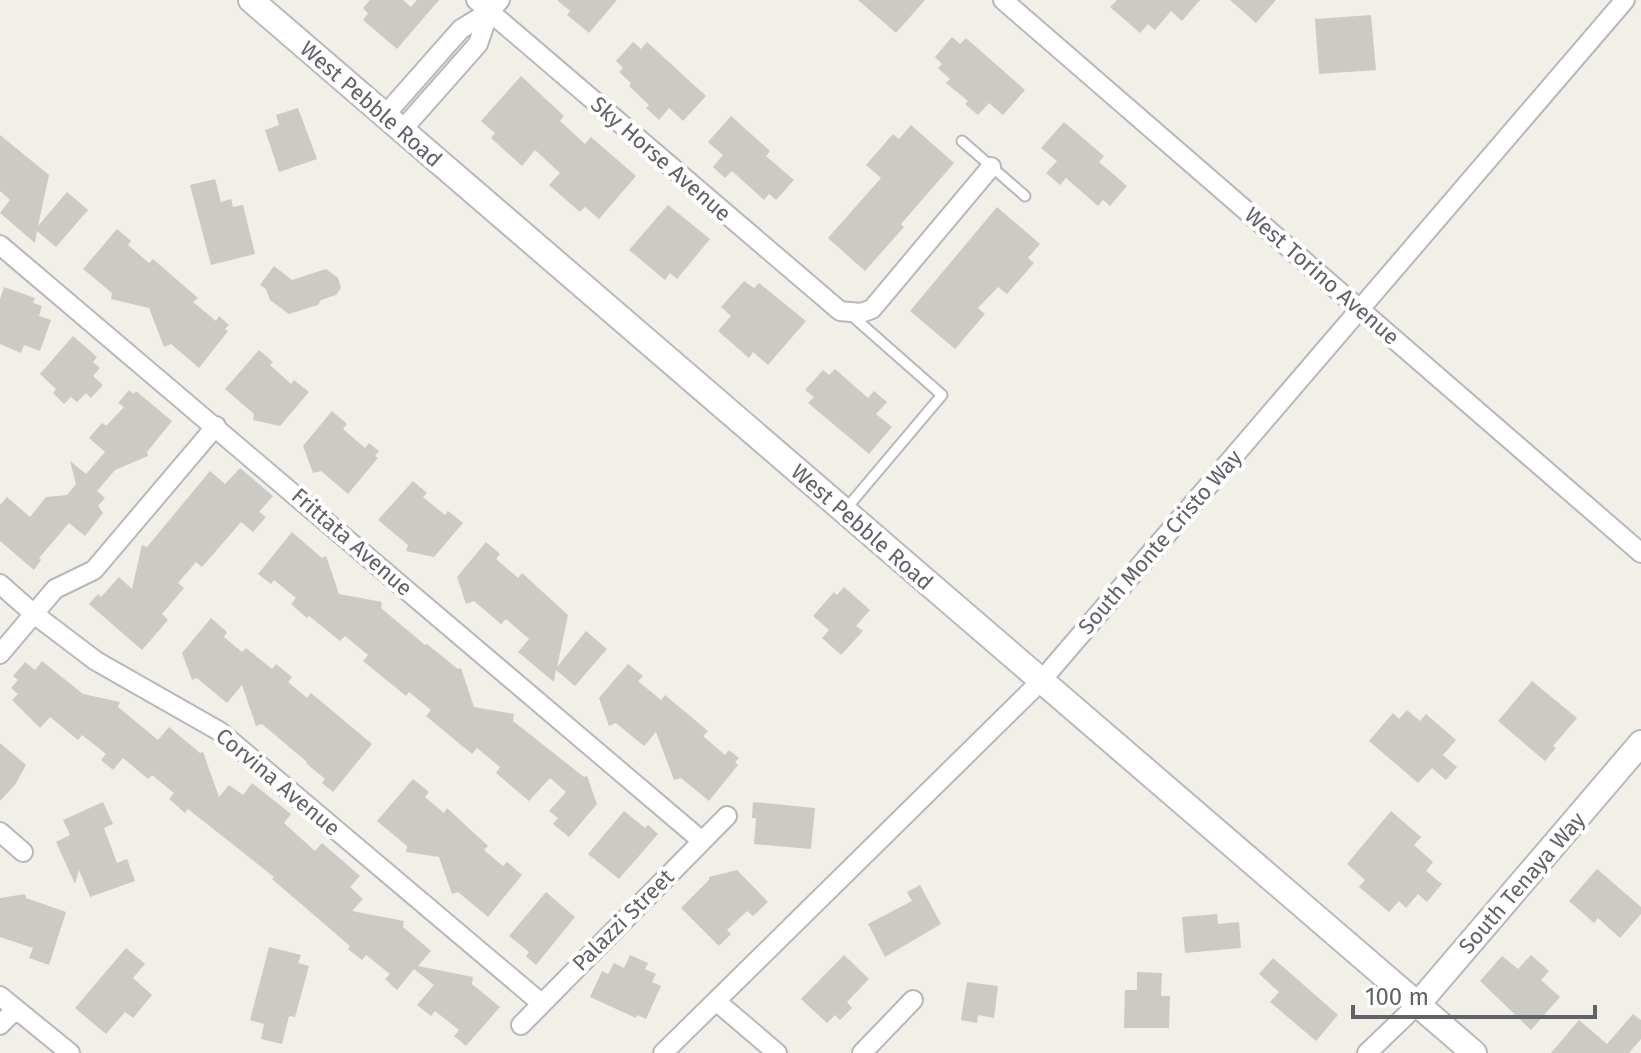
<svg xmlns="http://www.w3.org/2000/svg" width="1641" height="1053" viewBox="0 0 1641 1053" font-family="'Fira Sans',sans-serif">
<rect width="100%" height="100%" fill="#f1efe8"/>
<path fill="#cccac5" d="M370 0H403L411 7 417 0H439L397 49 363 20 368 13 363 8Z
M557 0H617L589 33 567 15 570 11Z
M858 0H925L896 33Z
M1117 0H1200L1182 21 1171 11 1155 30 1148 24 1140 33 1110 7Z
M1230 0H1276L1256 23Z
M1371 15 1376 70 1319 74 1315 19Z
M952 37 960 44 966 38 1025 90 1003 115 989 103 978 115 965 104 968 101 946 83 950 79 938 68 942 64 935 57Z
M633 42 641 49 647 42 706 96 683 121 669 108 659 120 646 108 649 105 629 86 631 83 619 72 623 68 616 61Z
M521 76 564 116 560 121 585 144 591 137 636 176 599 219 585 207 580 212 549 185 560 173 535 150 522 166 491 138 495 133 481 121Z
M298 108 317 159 279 172 265 130 279 125 276 115Z
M731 116 770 151 766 156 794 180 776 200 769 194 764 200 732 171 725 178 713 167 723 155 708 142Z
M1064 122 1104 156 1099 162 1127 186 1110 206 1103 200 1098 206 1066 178 1060 185 1046 173 1057 161 1041 148Z
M911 125 954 163 901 224 904 227 865 271 828 238 881 178 866 165 893 134 899 139Z
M0 135 49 175 38 226 67 192 88 210 56 247 37 231 35 243 0 213 10 200 0 191Z
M215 179 221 202 231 199 233 207 243 205 255 254 211 265 190 185Z
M668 205 710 239 677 279 670 273 665 280 629 250Z
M997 207 1040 244 1028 258 1034 263 1007 294 998 287 978 308 985 314 955 349 910 311Z
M117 229 131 241 128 245 149 263 153 259 198 298 193 302 216 321 219 316 229 325 225 329 228 331 199 368 171 344 164 347 149 308 111 299 112 293 83 269Z
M274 266 292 280 326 269 338 278 341 288 336 295 321 300 318 305 289 314 270 300 266 289 260 285Z
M744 281 754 288 759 283 806 321 768 365 753 352 749 358 718 331 731 316 721 307Z
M4 287 35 298 33 303 42 306 39 316 51 320 40 351 24 345 21 353 0 344V299Z
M73 336 97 357 93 362 100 368 93 376 103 385 91 398 86 393 77 402 71 397 64 404 53 393 56 389 40 374Z
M259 350 273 362 270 365 291 384 294 380 309 392 280 426 253 420 254 414 225 389Z
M835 369 868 398 874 391 887 402 876 414 892 427 869 454 808 403 814 397 805 390 823 370 829 375Z
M129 390 134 394 136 391 172 421 147 452 148 456 115 470 97 491 105 498 98 506 103 513 85 536 69 523 39 558 41 560 34 570 0 541V505L7 497 30 517 46 497 67 495 76 484 70 461 86 474 105 452 89 438 102 423 106 426 124 407 118 403Z
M332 411 347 424 343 429 365 448 369 443 379 451 375 456 378 458 348 494 321 471 313 473 303 446Z
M240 468 273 496 259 512 266 517 253 532 241 522 202 567 196 562 178 583 184 588 162 614 168 620 142 650 89 604 98 594 101 597 119 577 132 589 142 545 147 547 210 471 225 484Z
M413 481 427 493 423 497 445 515 448 511 463 523 434 557 406 551 408 545 378 520Z
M292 532 322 558 326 556 339 594 382 602 381 608 425 645 427 644 458 669 461 668 474 707 514 714 513 721 584 777 587 776 597 804 569 837 553 824 558 818 549 811 566 792 550 778 529 801 496 773 500 767 477 748 472 754 426 716 431 710 409 692 406 696 363 661 368 655 345 636 340 641 309 616 307 618 291 604 296 598 274 580 271 584 258 574Z
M486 542 500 554 496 559 518 578 522 573 568 615 557 667 586 631 607 649 575 686 556 670 554 682 518 652 529 639 506 619 501 624 474 601 466 604 457 577Z
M844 587 870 610 856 626 863 631 841 655 822 638 829 630 813 616 834 592 837 595Z
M211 618 227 632 224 637 242 652 246 648 272 669 276 664 292 677 288 682 307 698 311 693 372 744 333 792 322 783 325 779 306 763 307 762 262 724 256 726 242 685 227 703 197 678 192 680 182 653Z
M42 661 83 694 120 702 118 707 158 740 169 727 200 753 203 752 219 797 229 785 243 795 252 783 291 814 284 823 315 851 322 843 360 876 350 887 363 899 352 911 404 921 403 927 431 951 418 966 473 977 472 984 500 1007 466 1046 454 1036 459 1030 435 1011 431 1016 417 1005 434 985 414 969 397 990 385 979 390 974 366 955 362 960 348 949 350 946 272 879 274 877 188 809 185 813 169 799 174 793 152 775 148 779 123 758 113 770 101 760 106 754 82 735 78 740 50 717 40 728 12 700 18 694 11 688 18 680 13 676 25 662 35 670Z
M628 664 643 676 638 681 661 700 665 695 708 731 703 736 725 755 729 750 739 758 735 762 738 765 709 801 681 778 674 780 656 732 644 746 616 723 609 726 599 698Z
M1532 681 1577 718 1553 746 1556 748 1545 761 1498 721Z
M1407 710 1420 721 1426 714 1456 740 1443 755 1457 767 1446 780 1432 768 1418 783 1369 741 1393 713 1399 719Z
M0 743 26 765 15 785 0 801Z
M413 779 429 792 425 797 444 813 447 808 488 846 484 850 503 866 507 862 522 875 488 917 458 892 452 894 439 857 406 852 407 846 377 821Z
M103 802 113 824 104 828 117 863 127 859 135 881 90 897 79 870 75 884 56 842 70 835 63 820Z
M753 802 815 808 811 849 754 844 756 818H752Z
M624 811 645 828 648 825 658 834 619 879 588 854Z
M1391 811 1421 837 1414 845 1433 862 1426 871 1442 884 1427 902 1418 894 1406 908 1399 901 1389 912 1359 887 1365 880 1347 864Z
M1597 869 1641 907V914L1620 938 1598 918 1594 923 1569 901Z
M737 870 768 902 753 916 747 911 727 930 731 934 719 946 681 908 709 880V877Z
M920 885 941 924 885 957 868 924 912 901 907 892Z
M546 892 575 917 536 965 526 956 529 952 509 936Z
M25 894 26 898 66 912 49 965 29 958 33 948 0 937V898Z
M1217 914 1218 924 1239 922 1241 948 1185 953 1182 917Z
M269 947 301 955 298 963 309 966 295 1017 289 1016 282 1044 261 1039 264 1024 250 1020Z
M126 948 145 964 133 978 152 995 133 1018 125 1012 106 1034 75 1008Z
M630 955 648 963 645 969 656 974 652 982 661 986 646 1019 637 1015 636 1018 590 997 602 971 608 974 614 963 624 968Z
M844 955 869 979 847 1002 852 1008 840 1020 835 1015 827 1023 801 999Z
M1531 955 1549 971 1541 980 1560 997 1531 1030 1480 981 1502 956 1518 969Z
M1273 958 1338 1015 1316 1041 1270 1002 1279 992 1259 974Z
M1137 972 1162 973 1161 996H1170L1169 1028H1124L1125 990H1137Z
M967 982 998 986 994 1018 978 1015 977 1023 961 1020Z
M1633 1014 1641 1020V1039L1629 1053H1551L1579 1020 1607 1044Z"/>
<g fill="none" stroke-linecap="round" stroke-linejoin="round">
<g stroke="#b5b8bc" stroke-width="13">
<path id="lane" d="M962 141 1025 196
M845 510 942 395 850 314"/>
</g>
<g stroke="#b5b8bc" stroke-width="22">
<path id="street" d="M476 0 840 311 861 313 872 309 991 167
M1003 0 1641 553
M385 115 461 29 489 12 500 0
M402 130 478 44 489 12
M0 245 702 841
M0 584 34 614 96 661 219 731 541 1003
M0 654 55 589 94 570 216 426
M0 832 23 852
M0 996 70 1053
M716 1001 777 1053
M0 1025 16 1009
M521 1025 727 816
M663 1053 1041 681 1625 0
M862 1053 913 1000
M1367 1053 1418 1004"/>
</g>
<g stroke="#b6babf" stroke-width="28">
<path id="secondary" d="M251 0 1474 1053
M1418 1004 1641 743"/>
</g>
<use href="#lane" stroke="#fff" stroke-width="9"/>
<use href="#street" stroke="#fff" stroke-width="18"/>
<use href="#secondary" stroke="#fff" stroke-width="24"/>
</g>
<g text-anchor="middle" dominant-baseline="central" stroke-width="8" stroke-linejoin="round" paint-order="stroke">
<g font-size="22" fill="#5f6368" stroke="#fff">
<text transform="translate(371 104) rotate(41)">West Pebble Road</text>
<text transform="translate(661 159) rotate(41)">Sky Horse Avenue</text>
<text transform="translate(1322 276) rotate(41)">West Torino Avenue</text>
<text transform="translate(862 527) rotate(41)">West Pebble Road</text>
<text transform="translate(352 542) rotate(41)">Frittata Avenue</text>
<text transform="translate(1160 542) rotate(-49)">South Monte Cristo Way</text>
<text transform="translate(278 782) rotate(40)">Corvina Avenue</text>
<text transform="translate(1522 883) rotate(-49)">South Tenaya Way</text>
<text transform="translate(623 920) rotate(-45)">Palazzi Street</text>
</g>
</g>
<path d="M1353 1005v12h242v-12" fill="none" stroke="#5f6368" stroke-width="4"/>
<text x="1365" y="1005" font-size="24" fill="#5f6368" stroke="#ffffff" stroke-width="6" paint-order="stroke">100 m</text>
</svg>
